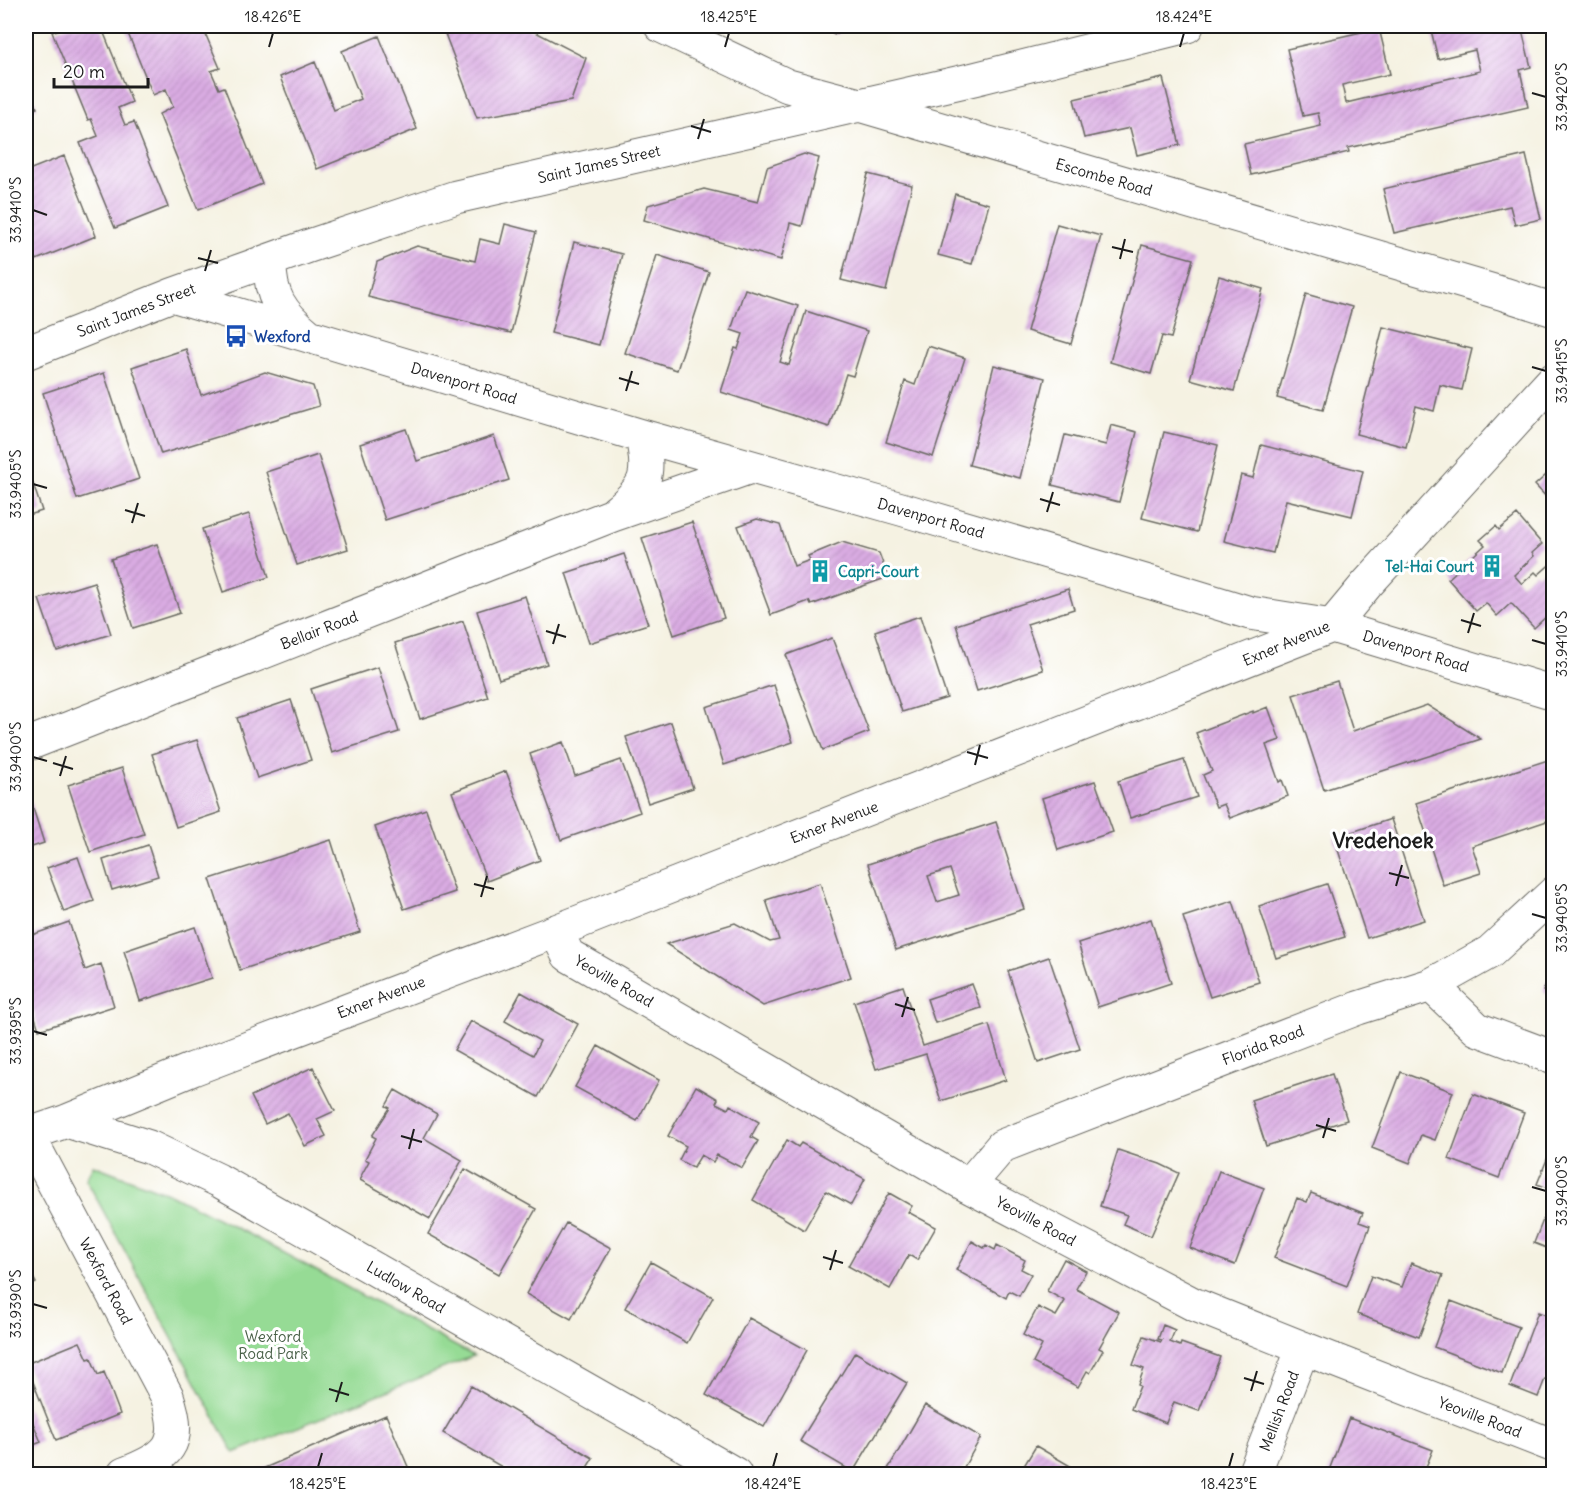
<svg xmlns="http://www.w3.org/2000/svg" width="1579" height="1500" viewBox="0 0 1579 1500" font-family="Delius,sans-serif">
<defs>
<pattern id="building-hatch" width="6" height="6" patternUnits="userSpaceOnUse" patternTransform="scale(1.5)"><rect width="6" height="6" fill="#daace3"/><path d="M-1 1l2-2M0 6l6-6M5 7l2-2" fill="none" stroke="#ba93c2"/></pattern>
</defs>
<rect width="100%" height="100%" fill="#fff"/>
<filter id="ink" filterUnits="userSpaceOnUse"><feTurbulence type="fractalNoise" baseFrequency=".0167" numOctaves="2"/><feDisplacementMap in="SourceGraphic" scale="12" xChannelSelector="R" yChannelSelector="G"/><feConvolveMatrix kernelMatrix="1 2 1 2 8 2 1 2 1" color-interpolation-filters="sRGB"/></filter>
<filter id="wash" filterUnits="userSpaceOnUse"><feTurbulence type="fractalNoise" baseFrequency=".008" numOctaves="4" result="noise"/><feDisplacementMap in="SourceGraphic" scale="24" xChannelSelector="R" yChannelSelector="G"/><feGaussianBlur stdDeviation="1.35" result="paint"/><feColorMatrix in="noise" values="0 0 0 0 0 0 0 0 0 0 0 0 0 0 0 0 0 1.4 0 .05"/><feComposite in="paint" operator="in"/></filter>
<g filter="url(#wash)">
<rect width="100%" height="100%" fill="#f5f2e2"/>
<path fill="#96db95" stroke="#597c58" stroke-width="1.5" d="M93 1165 170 1194 254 1237 474 1356 234 1453 86 1179Z"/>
<g id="blocks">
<path fill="url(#building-hatch)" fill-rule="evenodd" d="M68 26H101L132 102 118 108 125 125 134 122 168 207 115 228 80 143 98 136 91 119 88 120 52 32Z
M125 26H202L220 68 211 71 219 89 224 87 262 184 198 210 159 114 173 107 166 89 153 95Z
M442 26H524L586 58 571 101 477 118Z
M813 26H869L835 34Z
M1430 26H1521L1531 67 1520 70 1528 107 1348 148 1349 152 1251 175 1244 144 1321 126 1318 113 1303 116 1287 49 1379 28 1390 74 1342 85 1346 103 1480 71 1475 50 1438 59Z
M379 36 417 129 317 169 280 77 315 62 334 110 361 99 342 51Z
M1163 78 1180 145 1137 155 1130 128 1084 138 1074 99Z
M26 80 37 108 26 112Z
M804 154 819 158 802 226 790 223 781 260 644 220 648 205 704 189 758 202 767 167Z
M1526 155 1541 219 1515 225 1510 206 1394 233 1383 189Z
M64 156 96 236 36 260 26 234V171Z
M868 174 912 185 886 291 841 280Z
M955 194 989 204 972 264 938 255Z
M505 224 536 232 511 333 368 297 377 262 417 246 475 261 480 239 500 244Z
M1057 224 1101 236 1071 344 1027 331Z
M574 242 622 254 599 345 551 333Z
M1142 245 1193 259 1171 338 1162 336 1151 374 1110 362Z
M657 255 709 272 677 370 625 353Z
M1219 276 1263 289 1234 391 1190 379Z
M745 289 798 306 780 362 789 365 806 311 867 331 853 376 846 374 829 427 721 392 735 348 738 349 743 334 731 330Z
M1306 294 1352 307 1323 410 1277 398Z
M1383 327 1472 349 1462 390 1440 385 1434 411 1416 406 1406 447 1356 434Z
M928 346 965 358 933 457 886 442 905 381 915 385Z
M186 349 201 395 265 372 313 386 319 406 161 454 132 367Z
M994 365 1045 378 1020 478 969 465Z
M104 373 139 479 77 499 43 393Z
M1111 425 1137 432 1119 502 1052 485 1065 435 1106 445Z
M406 429 417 461 494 436 509 480 385 520 360 444Z
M1164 432 1218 445 1197 532 1142 518Z
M1261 445 1363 471 1352 516 1286 500 1273 553 1224 541 1241 475 1253 478Z
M318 455 348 549 297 565 266 472Z
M26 462 42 511 26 516Z
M1554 468V505L1535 485Z
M249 514 269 577 223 592 202 529Z
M1517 515 1542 544 1532 553 1534 556 1514 575 1522 584 1535 572 1538 575 1554 561V614L1550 617 1548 615 1534 628 1511 603 1497 616 1486 603 1476 611 1448 579 1485 545 1480 540 1496 526 1499 530Z
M757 519 780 525 794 566 810 560 808 556 842 542 879 553 888 577 811 605 809 601 771 615 738 526Z
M692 522 724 618 674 635 642 538Z
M157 544 180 613 133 628 111 559Z
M624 554 648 624 589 643 566 573Z
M94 582 111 634 57 651 39 599Z
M1068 589 1074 609 1027 624 1043 670 977 691 956 625Z
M525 596 547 664 499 679 477 611Z
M920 616 947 698 902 712 875 631Z
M463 621 488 697 420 719 395 643Z
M832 638 869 732 823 750 786 655Z
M378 667 399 732 332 753 311 689Z
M1337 681 1353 731 1427 705 1481 739 1324 790 1293 695Z
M774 685 793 742 724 765 706 707Z
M291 700 311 760 257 778 237 718Z
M1268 707 1280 740 1266 745 1279 782 1282 780 1288 796 1230 818 1224 804 1216 807 1203 775 1212 771 1196 733 1253 711V713Z
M671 722 693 788 648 803 626 737Z
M197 740 221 812 176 827 152 754Z
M563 742 575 776 621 760 640 812 561 840 530 754Z
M1554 758V806L1547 808 1550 820 1472 846 1481 873 1443 885 1416 803Z
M1184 760 1197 797 1130 818 1118 781Z
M122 768 144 834 90 852 68 785Z
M506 771 540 860 487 881 452 792Z
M1095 781 1113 832 1058 850 1042 798Z
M26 786 44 843 26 849Z
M426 809 455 892 404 909 375 827Z
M1391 819 1424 920 1367 938 1334 838Z
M996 822 1024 909 896 950 868 864ZM950 869 959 895 937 902 928 876Z
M331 840 360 932 240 970 210 879Z
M148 845 158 876 112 890 103 860Z
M78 857 94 901 64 912 47 868Z
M820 883 851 977 763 1006 666 944 735 923 770 942 779 940 766 900Z
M1327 884 1345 937 1276 958 1259 906Z
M1233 901 1259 982 1210 997 1183 917Z
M1151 919 1171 983 1098 1007 1078 943Z
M69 922 85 970 101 964 114 1006 39 1030 26 988V937Z
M195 927 212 978 140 1001 124 951Z
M1049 957 1080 1049 1038 1063 1008 971Z
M1554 966V1000L1543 991Z
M972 984 981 1008 935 1023 927 999Z
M903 986 923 1046 989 1025 1006 1080 941 1101 926 1054 876 1069 854 1002Z
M521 992 578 1024 538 1097 454 1050 471 1021 533 1055 540 1041 505 1021Z
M598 1046 659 1080 637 1121 575 1087Z
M313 1067 335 1111 317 1119 326 1136 305 1146 288 1113 265 1124 251 1096Z
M1401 1072 1453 1092 1435 1140 1421 1135 1410 1163 1372 1148Z
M1332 1074 1347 1120 1266 1146 1251 1100Z
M696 1086 718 1099 716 1103 728 1109 730 1105 759 1122 751 1137 758 1141 742 1168 717 1155 713 1162 701 1155 693 1168 679 1160 686 1146 668 1136Z
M395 1090 437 1114 424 1138 462 1160 430 1219 360 1180 362 1177 361 1176 369 1161 365 1159 376 1138 372 1136 390 1108 386 1106Z
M1473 1094 1524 1113 1499 1178 1449 1159Z
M787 1140 798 1147 801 1143 865 1179 851 1205 826 1191 804 1230 753 1200Z
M1554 1142V1190L1537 1184Z
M1118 1150 1160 1164 1179 1173 1151 1236 1123 1224 1127 1215 1100 1206Z
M465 1169 536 1209 499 1274 428 1234Z
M1219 1171 1264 1188 1235 1265 1190 1248Z
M1554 1192V1251L1534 1243Z
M889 1193 912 1206 908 1212 936 1227 917 1260 909 1255 890 1289 848 1266Z
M1311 1193 1363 1213 1359 1222 1370 1226 1347 1286 1274 1258 1297 1198 1307 1202Z
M566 1223 611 1248 571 1319 526 1294Z
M972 1241 984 1248 986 1245 995 1250 997 1245 1025 1260 1021 1269 1031 1274 1019 1296 1009 1291 1006 1298 956 1270Z
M1064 1259 1086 1271 1076 1289 1119 1312 1099 1348 1103 1350 1090 1373 1087 1371 1078 1387 1033 1363 1042 1345 1023 1335 1038 1307 1056 1316 1065 1301 1047 1291Z
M651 1262 713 1297 687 1343 625 1308Z
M1411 1263 1443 1275 1419 1337 1357 1314 1371 1276 1402 1287Z
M26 1264 36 1283 26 1289Z
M1451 1301 1519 1327 1502 1373 1434 1347Z
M1538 1312 1554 1318V1382L1545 1379 1538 1397 1510 1386Z
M749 1318 807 1350 764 1427 706 1395Z
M1163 1325 1175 1330 1170 1342 1180 1346 1181 1343 1220 1357 1199 1411 1174 1402 1166 1423 1131 1409 1140 1386 1138 1385 1144 1369 1133 1365 1144 1336 1161 1342 1162 1340 1158 1339Z
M80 1342 88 1359 91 1358 98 1375 104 1372 120 1414 56 1440 26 1364Z
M855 1352 907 1383 853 1472 800 1441Z
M471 1386 593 1458 583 1474H514L443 1433Z
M925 1405 981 1437 960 1474H898L888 1469Z
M26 1406 41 1442 26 1448Z
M386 1415 409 1469 397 1474H251Z
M1349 1418 1433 1450 1423 1474H1333L1328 1473Z
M1036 1446 1084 1474H1019Z"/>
</g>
</g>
<g filter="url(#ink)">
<use href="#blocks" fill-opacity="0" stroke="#686761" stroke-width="1.5"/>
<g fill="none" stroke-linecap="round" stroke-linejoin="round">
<g stroke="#686761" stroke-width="35">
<path id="street" d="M661 26 788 86 859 105 1504 294 1554 310
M270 260C269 296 281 313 308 335
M172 295 642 436 901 509 1152 583 1250 613 1332 626 1554 693
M26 353 172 295 309 246 456 197 974 79 1187 26
M616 512C648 485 650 476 642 436
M26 745 613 515 751 467
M556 931 568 955 968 1186 1193 1304 1303 1348 1554 1446
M1431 985 1477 1029 1554 1058
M67 1121 149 1147 218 1180 735 1474
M26 1131 167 1396C184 1445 168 1457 124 1474
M26 1135 67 1121 193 1069 556 931 1332 626 1367 584 1554 379
M968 1186 1002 1146 1358 1008 1431 985 1490 952 1554 893
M1254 1474 1303 1348"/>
</g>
<use href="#street" stroke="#fff" stroke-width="33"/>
</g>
</g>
<path fill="none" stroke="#1c1c1c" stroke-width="2" d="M269 47 273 33M725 47 729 33M1180 47 1184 33M1532 93 1546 97M691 126 711 132M698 139 704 119M33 210 47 215M1112 247 1133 252M198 258 218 263M1120 259 1125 239M205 271 211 250M1532 367 1546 371M619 378 639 384M626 391 632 371M33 484 47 488M1040 499 1060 505M125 510 145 516M1047 512 1053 492M132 523 138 503M1461 620 1481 626M546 631 566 637M1468 633 1474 613M1532 640 1546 644M553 644 559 624M967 752 988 758M33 757 47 761M53 763 73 769M975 765 980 745M60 776 66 756M1389 873 1409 878M474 884 494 889M1396 886 1402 865M481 897 487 876M1532 914 1546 918M895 1004 915 1010M902 1017 908 997M33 1031 47 1035M1316 1125 1336 1131M401 1136 422 1142M1323 1138 1329 1118M409 1149 414 1129M1532 1187 1546 1191M823 1257 843 1263M830 1270 836 1250M33 1304 47 1308M1244 1378 1264 1384M329 1389 349 1395M1251 1391 1257 1371M336 1402 342 1382M318 1467 322 1453M773 1467 777 1453M1229 1467 1233 1453"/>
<defs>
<g id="bus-bare" transform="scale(1.8)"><path d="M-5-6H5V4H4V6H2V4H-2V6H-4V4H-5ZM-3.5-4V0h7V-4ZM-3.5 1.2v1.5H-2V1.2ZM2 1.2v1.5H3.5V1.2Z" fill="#1a4fb4" stroke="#fff" stroke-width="2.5" paint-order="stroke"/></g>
<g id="building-bare" transform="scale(1.8)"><path d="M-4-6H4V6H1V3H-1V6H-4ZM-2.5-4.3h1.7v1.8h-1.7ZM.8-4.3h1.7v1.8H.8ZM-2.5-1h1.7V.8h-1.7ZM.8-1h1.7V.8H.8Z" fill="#0f9aa8" stroke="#fff" stroke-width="2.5" paint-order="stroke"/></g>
</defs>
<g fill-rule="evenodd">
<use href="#bus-bare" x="236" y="336"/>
<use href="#building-bare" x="1492" y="566"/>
<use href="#building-bare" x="820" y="571"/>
</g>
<g text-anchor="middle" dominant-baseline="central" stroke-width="6" stroke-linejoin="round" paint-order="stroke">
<g font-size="15" fill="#1c1c1c" stroke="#fff">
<text transform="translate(599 164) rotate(-13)">Saint James Street</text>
<text transform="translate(1104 177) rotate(16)">Escombe Road</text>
<text transform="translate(136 310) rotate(-21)">Saint James Street</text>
<text transform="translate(464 383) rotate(17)">Davenport Road</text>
<text transform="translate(931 518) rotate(16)">Davenport Road</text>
<text transform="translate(319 630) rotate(-21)">Bellair Road</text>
<text transform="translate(1286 643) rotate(-23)">Exner Avenue</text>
<text transform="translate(1416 651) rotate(17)">Davenport Road</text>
<text transform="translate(834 822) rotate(-21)">Exner Avenue</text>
<text transform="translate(614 981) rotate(30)">Yeoville Road</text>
<text transform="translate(381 997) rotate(-21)">Exner Avenue</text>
<text transform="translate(1263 1045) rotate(-21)">Florida Road</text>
<text transform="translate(1036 1221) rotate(28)">Yeoville Road</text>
<text transform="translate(106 1281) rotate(62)">Wexford Road</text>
<text transform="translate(406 1287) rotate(30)">Ludlow Road</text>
<text transform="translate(1279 1411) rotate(-69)">Mellish Road</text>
<text transform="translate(1480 1417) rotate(21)">Yeoville Road</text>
</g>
<g font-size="15" font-weight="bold" fill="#164399" stroke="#fff" text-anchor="start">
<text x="254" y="336">Wexford</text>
</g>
<g font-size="15" font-weight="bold" fill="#0d838f" stroke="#fff" text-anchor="end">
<text x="1474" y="566">Tel-Hai Court</text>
<text x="838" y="571" text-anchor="start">Capri-Court</text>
</g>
<g font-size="15" fill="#475f46" stroke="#fff">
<text x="273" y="1336">Wexford<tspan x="273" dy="17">Road Park</tspan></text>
</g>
<g font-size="21" font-weight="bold" fill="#1c1c1c" stroke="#fff">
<text x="1383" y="840">Vredehoek</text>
</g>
</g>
<rect width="1579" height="1500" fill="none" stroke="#fff" stroke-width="66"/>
<path d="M54 78v9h94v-9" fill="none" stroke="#1c1c1c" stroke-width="3"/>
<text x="63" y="78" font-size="18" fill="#1c1c1c" stroke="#ffffff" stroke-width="4.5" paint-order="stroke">20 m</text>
<rect x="33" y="33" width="1513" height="1434" fill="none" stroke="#1c1c1c" stroke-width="2"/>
<g font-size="15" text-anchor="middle" fill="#1c1c1c">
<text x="273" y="22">18.426°E</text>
<text x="729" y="22">18.425°E</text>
<text x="1184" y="22">18.424°E</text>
<text transform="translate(1562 97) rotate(-90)" y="5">33.9420°S</text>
<text transform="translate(16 210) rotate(-90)" y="5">33.9410°S</text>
<text transform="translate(1562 371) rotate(-90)" y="5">33.9415°S</text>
<text transform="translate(16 484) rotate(-90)" y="5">33.9405°S</text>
<text transform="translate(1562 644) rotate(-90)" y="5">33.9410°S</text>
<text transform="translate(16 757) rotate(-90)" y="5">33.9400°S</text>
<text transform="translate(1562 918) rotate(-90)" y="5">33.9405°S</text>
<text transform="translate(16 1031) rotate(-90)" y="5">33.9395°S</text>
<text transform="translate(1562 1191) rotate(-90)" y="5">33.9400°S</text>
<text transform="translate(16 1304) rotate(-90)" y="5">33.9390°S</text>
<text x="318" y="1489">18.425°E</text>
<text x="773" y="1489">18.424°E</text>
<text x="1229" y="1489">18.423°E</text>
</g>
</svg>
